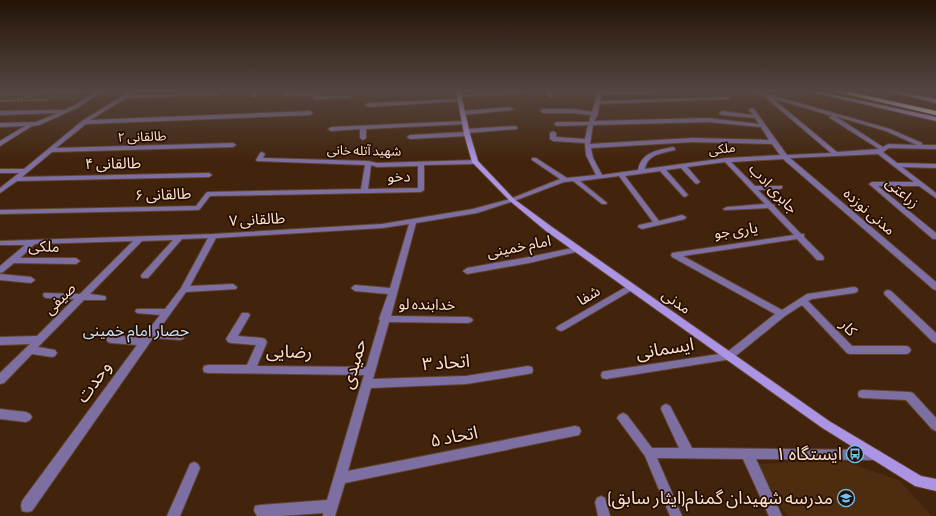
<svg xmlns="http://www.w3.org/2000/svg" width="936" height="516" viewBox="0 0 936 516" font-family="'Sofia Sans Condensed','Noto Sans Arabic',sans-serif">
<rect width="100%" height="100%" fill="#42240c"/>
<path fill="#4e2c10" d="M839 460 899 480 932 516H787L758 464Z"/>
<path fill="#3f4613" d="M0 90H92L73 101H0Z"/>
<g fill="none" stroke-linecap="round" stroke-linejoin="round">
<g stroke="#60422b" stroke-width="2">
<path id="street" d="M99 90H104L77 108 39 125 32 126 0 146V141L25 126 0 127V123L36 122 58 113 0 115V111L64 110 73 106Z
M132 90H137L131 95 217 93 219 94 217 95 126 98 90 120 310 111 313 113 310 115 86 124 56 148 233 143 236 145 233 147 52 152 22 177 209 173 212 175 209 177 17 181 0 193V188L19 173H0V169H24L82 121Z
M255 90H259L255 97H251V96Z
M317 90H321L318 96H349L351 97 349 98 315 99 313 98V96H284L282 95 284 94 315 93Z
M544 90H548L553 96V97H549Z
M598 90H602V92H655L657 93 655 94H602L600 101 730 97V99H728L599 104 598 114 594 121 708 118 759 124 755 118 722 115 719 113 722 111 753 115 749 110 752 108 754 109 787 155 831 153 764 96 746 90H753L890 129 922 143V145H936V149L889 148 883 152 897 163 936 164V168L902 167 936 193V198L919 186H878L936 233V239H933L869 184 872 182H914L878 154 790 158 936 282V290L933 289 783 159 731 162 755 186H782V188L780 189 758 190 772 204 774 205 775 207 801 234H804V237L823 256 824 258 823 260H817L797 239 683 256 782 310 807 294 854 287 857 288 858 290 857 292 854 293 812 299 808 301 852 346H906L909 347 911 350 909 353 906 354H850L847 353 802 305 785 316 732 359 606 379 602 378 601 375 602 372 606 371 726 353 775 314 672 257 671 255 672 253 794 235 768 208 725 210 723 209 727 207 765 204 725 162 687 167 700 182 697 184 695 183 681 168 666 170 688 195 685 197 683 196 660 171 625 176 659 221 682 215 686 217 685 219 642 229 638 227 639 225 653 222 619 176 580 181 606 202 607 203 606 204H602L573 181 564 182 514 201 477 213 416 223 391 316 468 317 471 318 473 320 471 322 468 323 389 322 373 379 466 376 528 366 532 367 533 370 532 373 528 374 466 384 371 388 348 471 575 426 579 427 581 431 579 435 345 483 335 516H323V513L280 516H257L254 511 255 506 260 505 327 500 364 375 208 373 204 372 203 369 204 366 208 365H247L256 345 231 343 228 342 226 339 242 313H248L250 315 238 336 262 338 265 339 267 342 257 366 366 367 380 320 379 319 388 294 355 291 351 288 355 285 390 288 409 224 382 228 216 238 190 286 233 284 237 287 236 289 186 292 158 331 180 332 183 333 185 336 183 339 180 340 153 338 32 511 27 512 22 511 21 506 22 501 137 345 111 343 108 342 106 339 108 336 111 335 142 338 160 315 137 313 135 311 137 309H165L181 288 208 238 182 239 148 278H142L141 276 142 274 173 240 142 241 90 294 105 296 106 298 105 300H84L38 347 55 350 57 353 55 356 52 357 32 354 4 383 0 384V373L30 344 0 345V337L37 336 74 299 47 298 44 297 43 295 44 293 80 294 133 241 35 244 20 258H76L80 261 76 264 14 263 3 272 0 273V266L25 245H0V241L213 234 382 224 473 209 510 199 560 179 532 160V158H536L567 178 596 175 586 155 585 143 553 141 550 139V133L553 131 556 133V137L585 139 588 125 557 126 554 124 557 122H589L591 115 573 113H543L540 111 543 109H573L592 112ZM772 98 832 116 829 117 830 118 879 149 837 152ZM835 116 886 131 917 145 888 144 883 147ZM708 122 761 127 769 140 692 138 590 144 593 125ZM692 142 772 144 780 155 726 158 645 169C647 154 663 153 675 150V148L673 147C658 150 641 152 638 170L602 175 593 158 591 148Z
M524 91H526V93L460 97 458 96 460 95Z
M460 99H462V101L368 107 365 105 368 103Z
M510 107 513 109 512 110 463 115 460 113 463 111Z
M465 121 468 123 467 124 366 129V138L363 140 360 138V129L331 131 328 129 331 127Z
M515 126 517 127V129L468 133 470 134 467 136 410 139 407 137 410 135 465 132 463 131 466 129Z
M262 152 265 154 263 158 368 161 377 163 475 160 478 162 475 164 424 165V190L421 192 210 196 200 209 198 210 0 214V210L196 206 206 193 208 192 361 189 365 165 257 161 256 160 260 153ZM371 165 377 167 418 166V188L368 189Z
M577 247 581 249 580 251 529 263 467 274 463 271 467 268 529 257Z
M0 274 31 277 35 280 31 283 0 280Z
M631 284 634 285 635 287 634 289 564 330 561 331 558 330 556 328 558 326Z
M888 290 891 291 936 333V343L933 342 885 295 884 293 885 291Z
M863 390 909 392 913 393 936 418V431L932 429 906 400 863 398 859 397 858 394 859 391Z
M666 404 670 406 692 448 876 450 880 451 882 455 880 459 876 460 756 459 782 516H769L743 459 657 458 682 516H670L645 456 617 418 619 415 623 413 627 415 652 448H679L661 409 662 406Z
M0 409 26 412 30 414 32 417 30 420 26 422 0 419Z
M194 462 198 464 200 468 180 516H167L190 464Z
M601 496 605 498 610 516H598L595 502 597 498Z"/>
</g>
<g stroke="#60422b" stroke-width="2">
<path id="secondary" d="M456 90H460L470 134 478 161 514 199 552 227 829 421 921 476 936 479V491L915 486 821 427 546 231 510 201 472 162 464 134Z
M805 90H812L936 117V121L807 91Z
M884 90H892L936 99V103L886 91Z"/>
</g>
<g stroke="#60422b" stroke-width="2">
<path id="highway" d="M828 90H841L936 111V115Z"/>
</g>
<path stroke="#a78a76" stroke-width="1.5" stroke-dasharray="2 1.5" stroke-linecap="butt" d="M0 92H60L63 90
M0 95H25L35 90
M18 99 37 95 47 90
M0 101 47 100 60 92 82 93"/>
<use href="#street" fill="#7d6fa2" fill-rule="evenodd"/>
<use href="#secondary" fill="#ac94e5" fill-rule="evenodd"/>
<use href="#highway" fill="#e6e0f9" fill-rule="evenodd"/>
</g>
<linearGradient id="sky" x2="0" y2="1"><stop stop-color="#241407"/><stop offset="0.56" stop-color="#544540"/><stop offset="1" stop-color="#544540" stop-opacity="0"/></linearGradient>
<rect width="936" height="162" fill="url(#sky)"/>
<defs>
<g id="bus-ring" transform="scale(0.9)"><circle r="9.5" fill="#240e00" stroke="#6fc2f4" stroke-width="1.5"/><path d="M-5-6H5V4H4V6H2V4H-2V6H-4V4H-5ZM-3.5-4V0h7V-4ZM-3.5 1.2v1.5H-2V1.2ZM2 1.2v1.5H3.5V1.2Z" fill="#6fc2f4"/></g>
<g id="school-ring" transform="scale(0.9)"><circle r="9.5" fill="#240e00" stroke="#6fc2f4" stroke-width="1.5"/><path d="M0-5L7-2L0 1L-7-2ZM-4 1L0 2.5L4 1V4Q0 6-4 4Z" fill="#6fc2f4"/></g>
</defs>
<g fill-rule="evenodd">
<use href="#bus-ring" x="855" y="454"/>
<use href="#school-ring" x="846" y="498"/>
</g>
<g text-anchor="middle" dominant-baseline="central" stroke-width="3.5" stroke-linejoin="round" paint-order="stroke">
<g font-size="13" fill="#fee2d0" stroke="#240e00">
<text transform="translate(142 137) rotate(-2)">طالقانی ۲</text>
<text transform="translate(722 149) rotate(-6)">ملکی</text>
<text transform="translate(364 151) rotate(1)">شهید آتله خانی</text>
</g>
<g font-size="15" fill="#fee2d0" stroke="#240e00">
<text transform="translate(113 164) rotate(-1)">طالقانی ۴</text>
<text transform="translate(399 177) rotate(-1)">دخو</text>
<text transform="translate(773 189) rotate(46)">جابری ادب</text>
<text transform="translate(902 193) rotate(40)">زراعتی</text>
<text transform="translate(163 195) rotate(-2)">طالقانی ۶</text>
<text transform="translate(869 212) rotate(41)">مدنی نوزده</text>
<text transform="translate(257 220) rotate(-3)">طالقانی ۷</text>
<text transform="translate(736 231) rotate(-8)">یاری جو</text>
<text transform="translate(44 247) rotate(2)">ملکی</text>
<text transform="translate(519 247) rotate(-11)">امام خمینی</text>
<text transform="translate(589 296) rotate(-31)">شفا</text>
<text transform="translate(60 299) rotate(-45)">صیفی</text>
<text transform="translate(676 302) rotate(35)">مدنی</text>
<text transform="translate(427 305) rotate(1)">خدابنده لو</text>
<text transform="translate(848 328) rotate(47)">کار</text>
</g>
<g font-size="16" fill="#c7e3f6" stroke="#240e00">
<text x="136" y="331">حصار امام خمینی</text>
</g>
<g font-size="18" fill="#fee2d0" stroke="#240e00">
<text transform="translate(665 349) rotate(-9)">ایسمانی</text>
<text transform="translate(289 352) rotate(1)">رضایی</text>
<text transform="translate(446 363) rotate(-4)">اتحاد ۳</text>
<text transform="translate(354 364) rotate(-74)">حمیدی</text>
<text transform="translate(94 382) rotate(-54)">وحدت</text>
<text transform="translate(454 437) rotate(-11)">اتحاد ۵</text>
</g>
<g font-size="18" fill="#fee2d0" stroke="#240e00" text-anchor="end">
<text x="842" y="454">ایستگاه ۱</text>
<text x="833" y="498">مدرسه شهیدان گمنام(ایثار سابق)</text>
</g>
</g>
</svg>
